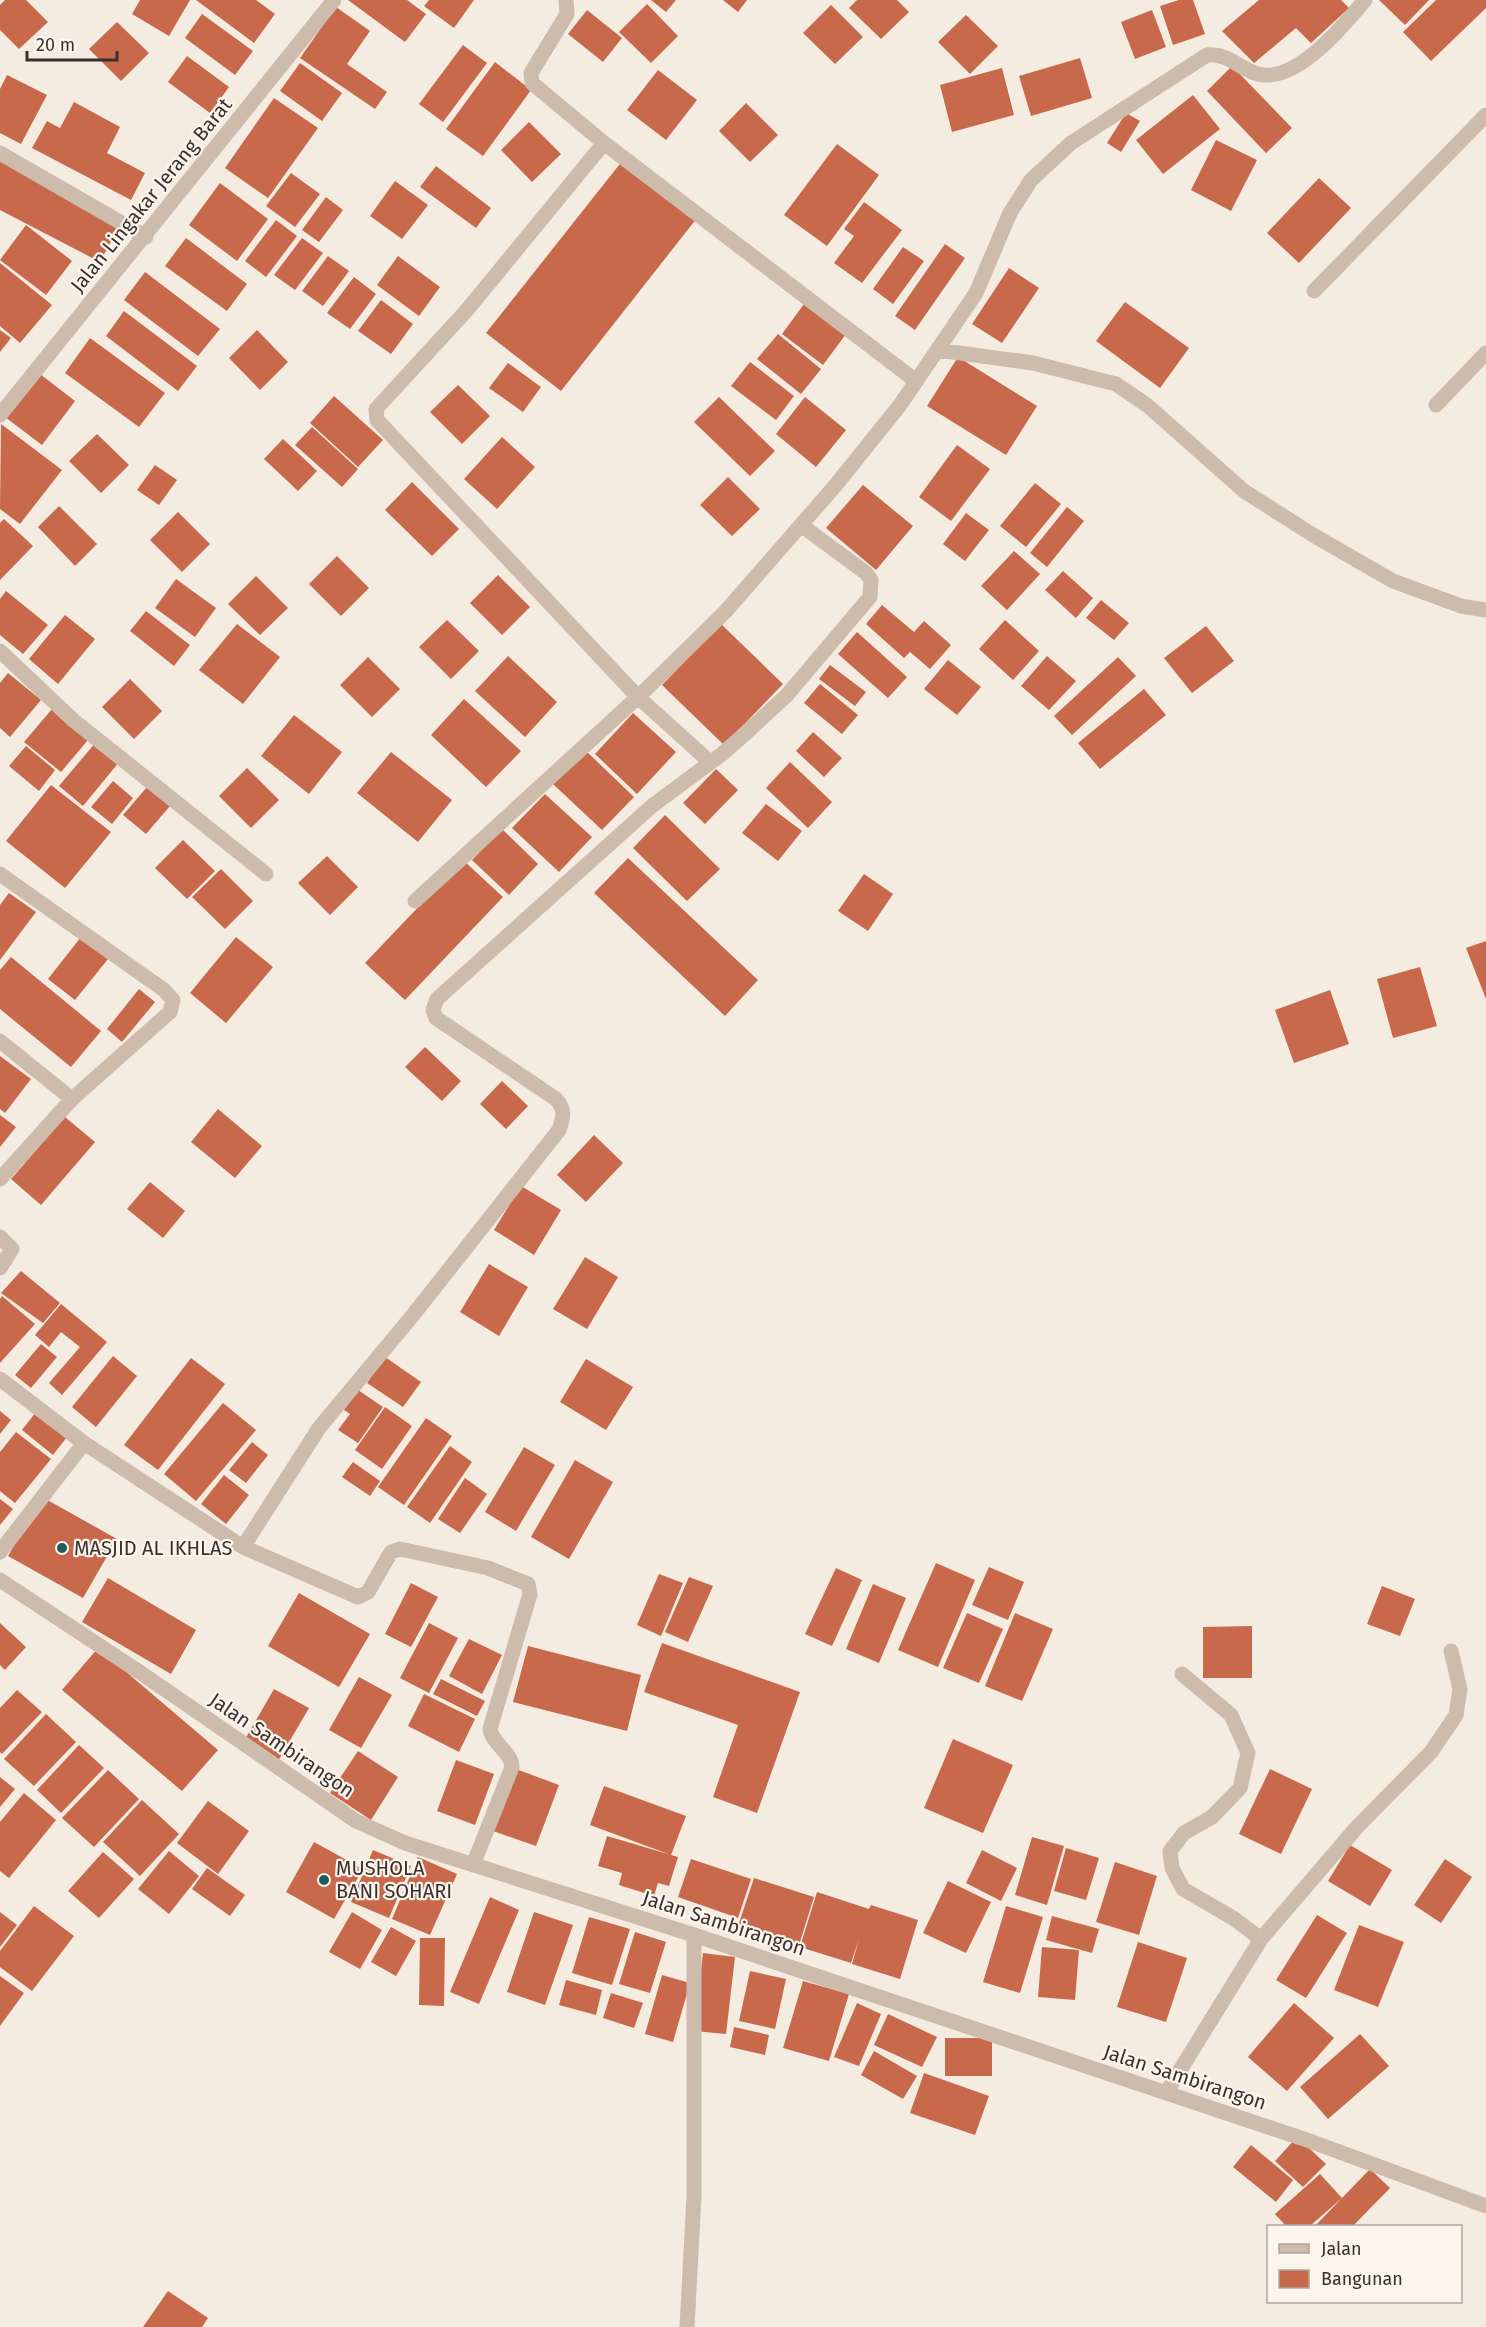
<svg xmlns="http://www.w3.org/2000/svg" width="1486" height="2327" viewBox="0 0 1486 2327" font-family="'Fira Sans',sans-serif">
<rect width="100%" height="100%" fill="#f4ebe1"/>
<path fill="#c8694b" d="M5 0H26L48 22 19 49 0 30V5Z
M140 0H190L169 36 132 14Z
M196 0H256L275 14 254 43Z
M348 0H407L426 14 405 42Z
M429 0H474L454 28 424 6Z
M651 0H676L666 12Z
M723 0H747L738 12Z
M857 0H897L909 12 881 39 849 8Z
M1179 0H1193L1205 34 1173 45 1160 6Z
M1259 0H1341L1349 8 1311 43 1296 28 1254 63 1222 31Z
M1379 0H1429L1405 25Z
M1436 0H1486V8L1431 61 1403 32Z
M647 4 678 36 651 63 619 32Z
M831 5 863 37 835 64 803 33Z
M336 7 370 31 347 64 387 92 375 109 300 58Z
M587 10 622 38 603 62 568 34Z
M1152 10 1166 47 1135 59 1121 22Z
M202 14 253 51 235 75 185 38Z
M966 15 998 46 970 74 938 42Z
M117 22 149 53 121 81 89 49Z
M463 45 487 63 443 122 419 104Z
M187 56 229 87 210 113 168 82Z
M1080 58 1092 98 1031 116 1019 76Z
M495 62 531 90 483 156 446 129Z
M300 63 342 93 322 121 280 91Z
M1232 66 1292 128 1266 153 1207 91Z
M1002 68 1014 115 952 132 940 85Z
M658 70 697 100 666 140 627 110Z
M7 75 47 95 21 144 0 133V89Z
M1193 95 1220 129 1163 174 1136 140Z
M274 98 318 128 268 198 225 168Z
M74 102 120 127 107 153 145 173 131 200 32 148 47 121 60 128Z
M746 103 778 135 750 162 719 131Z
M1126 113 1140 121 1121 152 1107 143Z
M529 122 561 154 532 182 501 150Z
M1216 140 1257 160 1231 211 1191 190Z
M837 144 879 175 827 246 784 215Z
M623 160 697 218 561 391 486 333Z
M0 161 121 223 100 262 0 210Z
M436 166 491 208 476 228 420 187Z
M291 173 320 194 295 227 266 206Z
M1319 178 1351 208 1299 263 1267 233Z
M395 181 428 205 402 239 370 216Z
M220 183 268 219 237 261 189 225Z
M326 197 343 210 319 242 302 230Z
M864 202 902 230 862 283 834 263 854 236 844 229Z
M276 220 297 236 266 277 245 261Z
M26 225 72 261 46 295 0 260Z
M186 238 247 284 227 311 165 266Z
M302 238 323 253 295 290 274 275Z
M945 244 965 258 915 330 895 316Z
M903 247 924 261 893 304 873 289Z
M328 256 349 271 323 306 302 291Z
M398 256 440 287 419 316 377 285Z
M0 263 52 305 20 343 0 326Z
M1009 268 1039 288 1002 343 972 324Z
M145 272 220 329 198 356 124 300Z
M354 277 376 294 350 329 327 313Z
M381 300 413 324 391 354 358 331Z
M1125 302 1189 348 1160 388 1096 341Z
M804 304 846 334 823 365 782 334Z
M124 311 197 366 178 391 106 336Z
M0 330 11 338 0 352Z
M257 330 288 362 260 390 229 358Z
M778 334 821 369 801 394 757 359Z
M90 338 165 393 139 427 65 373Z
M958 357 1037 406 1006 455 927 406Z
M750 362 794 396 776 420 731 386Z
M508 363 541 387 523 412 489 388Z
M40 374 75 401 42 445 5 417Z
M458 385 490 416 462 444 430 412Z
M334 396 383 440 358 467 310 423Z
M719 397 775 451 750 476 694 422Z
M805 397 846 430 816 467 776 434Z
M1 424 62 470 20 524 0 509Z
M312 427 358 469 342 487 295 445Z
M97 434 129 465 101 493 69 461Z
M502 437 535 467 497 509 464 479Z
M283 439 317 471 298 491 264 459Z
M957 445 990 469 951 521 919 497Z
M155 465 177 480 159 505 137 490Z
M728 477 760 509 732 536 700 505Z
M412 482 459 529 432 556 385 510Z
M1035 483 1061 504 1026 547 1000 526Z
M863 485 913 526 876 570 826 528Z
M59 506 97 544 75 566 38 527Z
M1067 507 1084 521 1047 567 1030 553Z
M178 512 210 544 182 572 150 540Z
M966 513 989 530 965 561 943 544Z
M4 519 33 546 0 580V523Z
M1014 551 1040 574 1007 610 981 586Z
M337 556 369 588 341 616 309 584Z
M1063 571 1093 598 1076 618 1045 590Z
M498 575 530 607 502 635 470 603Z
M256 576 288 608 260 635 228 604Z
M176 579 216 608 195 637 155 608Z
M6 591 48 625 23 654 0 635V599Z
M1101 600 1129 623 1114 640 1086 618Z
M882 605 914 632 924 621 951 645 930 669 910 652 904 658 866 624Z
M146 611 190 645 174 666 130 631Z
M65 615 95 639 58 684 29 659Z
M447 620 479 651 451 679 419 647Z
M1005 620 1039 651 1013 680 979 649Z
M237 624 280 657 243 704 199 670Z
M721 624 783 684 724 745 662 685Z
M1206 626 1234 661 1192 693 1164 658Z
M857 632 907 677 888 698 838 654Z
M508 656 557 702 525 737 475 691Z
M1047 656 1076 681 1049 710 1021 686Z
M368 657 400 689 372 717 340 685Z
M1118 657 1136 676 1072 735 1054 716Z
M948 660 981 687 957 715 924 689Z
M830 665 866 692 855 706 819 679Z
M8 673 41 700 10 737 0 728V683Z
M130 679 162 711 134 739 102 707Z
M820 684 858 715 842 734 804 703Z
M1144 689 1166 715 1100 769 1078 743Z
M464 699 521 751 486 787 431 735Z
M52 709 88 740 61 772 24 742Z
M633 713 676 752 637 794 595 754Z
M294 715 342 752 309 794 261 756Z
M813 732 842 758 824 777 796 751Z
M96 742 120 761 83 806 59 786Z
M26 746 55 770 39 791 9 766Z
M585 750 634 797 602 830 553 784Z
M391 752 452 800 418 842 357 793Z
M790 762 832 802 808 828 766 788Z
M247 768 279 800 251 828 219 796Z
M716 769 738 790 705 824 683 803Z
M113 781 133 798 112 824 91 807Z
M51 785 111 832 65 888 6 841Z
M147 787 170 806 146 834 123 815Z
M545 794 592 837 559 872 512 828Z
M766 804 802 831 778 861 742 833Z
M665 815 720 869 687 901 633 848Z
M502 829 538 864 509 895 472 860Z
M183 840 215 871 187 899 155 868Z
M327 856 358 887 330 915 298 883Z
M628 858 758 980 725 1016 594 893Z
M463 860 503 897 405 1000 365 963Z
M221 869 253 901 225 929 192 897Z
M864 874 893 894 868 931 838 911Z
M9 893 36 912 0 960V905Z
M81 937 108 959 75 1000 48 979Z
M236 937 273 967 226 1023 190 993Z
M1486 941V999L1466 948Z
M11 957 101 1031 71 1067 0 1009V970Z
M1420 967 1437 1026 1393 1038 1377 979Z
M139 989 155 1002 122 1042 107 1029Z
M1330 990 1349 1044 1294 1063 1275 1010Z
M425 1047 461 1081 442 1101 405 1067Z
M0 1056 31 1079 5 1113 0 1109Z
M502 1081 528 1106 506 1129 480 1104Z
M218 1109 262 1146 235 1178 191 1142Z
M0 1115 16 1127 0 1147Z
M65 1117 95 1142 41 1205 11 1179Z
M594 1135 623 1163 586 1202 557 1175Z
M150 1182 185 1211 163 1238 127 1209Z
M521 1186 561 1210 534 1255 494 1230Z
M585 1257 618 1277 587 1329 553 1309Z
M489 1264 528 1287 499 1336 460 1312Z
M21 1271 60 1303 43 1323 1 1293Z
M2 1296 35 1324 0 1363V1299Z
M61 1304 107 1342 62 1395 49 1383 80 1347 61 1332 49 1347 35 1335Z
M41 1344 57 1357 31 1388 15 1375Z
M113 1356 137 1376 96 1427 72 1407Z
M385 1357 421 1382 403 1407 367 1383Z
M191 1358 225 1384 158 1470 124 1445Z
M586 1359 633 1387 606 1430 560 1402Z
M358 1390 383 1407 358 1443 338 1430 350 1414 344 1410Z
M223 1403 256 1430 196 1501 164 1474Z
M385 1407 412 1426 382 1469 355 1450Z
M0 1411 11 1420 0 1434Z
M36 1412 67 1437 53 1455 22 1430Z
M426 1418 452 1436 404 1505 378 1487Z
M16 1432 51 1459 15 1503 0 1491V1452Z
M252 1442 268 1455 246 1483 229 1470Z
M450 1446 472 1462 430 1523 407 1507Z
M524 1447 555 1465 516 1531 485 1512Z
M575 1460 613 1482 569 1559 531 1537Z
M353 1462 380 1481 370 1496 342 1477Z
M224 1475 249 1495 226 1524 201 1504Z
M465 1478 487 1494 460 1533 438 1519Z
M42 1497 117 1539 83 1598 8 1556Z
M0 1499 13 1509 0 1525Z
M936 1563 975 1580 938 1667 898 1650Z
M989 1567 1024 1582 1008 1620 972 1605Z
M836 1568 862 1580 832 1646 805 1634Z
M659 1574 683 1583 661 1636 637 1625Z
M689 1577 713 1586 688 1642 665 1632Z
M108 1578 196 1630 171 1674 82 1622Z
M411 1583 438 1597 411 1647 385 1634Z
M873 1584 906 1598 879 1663 846 1649Z
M1382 1586 1415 1599 1400 1636 1367 1624Z
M299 1593 370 1634 339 1687 268 1646Z
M967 1613 1003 1629 979 1683 943 1668Z
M1015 1613 1053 1629 1022 1701 985 1686Z
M0 1623 26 1647 5 1670 0 1665Z
M429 1623 458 1638 429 1693 400 1678Z
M1252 1626V1678H1203V1627Z
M469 1639 502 1655 482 1694 449 1676Z
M662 1643 800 1692 757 1813 713 1797 738 1725 644 1692Z
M528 1646 641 1675 627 1731 513 1702Z
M98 1648 218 1750 182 1791 62 1690Z
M359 1677 392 1695 361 1748 329 1730Z
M441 1679 485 1701 477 1716 433 1694Z
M274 1689 309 1708 278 1761 244 1741Z
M17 1690 42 1712 2 1754 0 1752V1708Z
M424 1694 475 1719 459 1752 408 1726Z
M46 1714 76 1742 34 1786 4 1759Z
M953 1739 1013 1765 983 1833 924 1808Z
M79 1745 104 1768 61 1813 37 1790Z
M358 1751 398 1777 371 1820 330 1793Z
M456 1760 494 1774 475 1825 437 1811Z
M516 1769 559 1785 536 1846 493 1831Z
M1270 1769 1312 1789 1281 1854 1239 1834Z
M108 1770 139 1799 94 1847 62 1818Z
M0 1777 15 1789 0 1807Z
M604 1786 686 1816 671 1855 590 1825Z
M24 1793 56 1820 9 1878 0 1871V1822Z
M142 1800 179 1834 140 1876 103 1842Z
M208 1801 249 1831 218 1874 177 1843Z
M607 1836 678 1857 669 1886 658 1883 654 1896 619 1885 622 1873 598 1866Z
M1032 1837 1064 1846 1047 1905 1015 1895Z
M314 1842 363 1869 334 1919 286 1892Z
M1350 1845 1392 1870 1370 1906 1328 1881Z
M1066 1848 1099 1858 1086 1900 1054 1891Z
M373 1850 411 1866 389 1918 351 1902Z
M982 1850 1017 1868 1001 1901 966 1883Z
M169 1851 199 1876 169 1914 138 1889Z
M103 1852 134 1879 99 1918 68 1891Z
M418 1857 457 1874 430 1935 392 1919Z
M691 1859 751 1879 738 1918 678 1897Z
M1445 1859 1472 1877 1441 1923 1414 1905Z
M1115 1862 1157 1876 1139 1935 1096 1922Z
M207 1868 245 1895 230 1916 192 1889Z
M754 1878 814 1897 799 1945 738 1926Z
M948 1881 991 1902 966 1953 923 1933Z
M817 1892 869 1909 871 1905 918 1920 900 1979 852 1964 859 1939 851 1963 800 1947Z
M490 1897 519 1910 479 2004 450 1992Z
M34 1906 74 1936 32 1991 0 1967V1951Z
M1006 1906 1043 1917 1020 1993 983 1982Z
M0 1912 17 1925 0 1947Z
M352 1912 382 1930 360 1969 329 1952Z
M534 1912 573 1925 545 2005 507 1992Z
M1317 1915 1347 1933 1306 1998 1276 1980Z
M1052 1916 1099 1929 1092 1953 1046 1940Z
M589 1917 630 1929 612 1985 572 1973Z
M1359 1925 1404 1942 1378 2007 1334 1990Z
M391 1927 416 1941 396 1976 371 1962Z
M635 1932 666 1942 650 1993 619 1984Z
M420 1938H445L444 2006 419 2005Z
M1138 1942 1187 1958 1166 2022 1117 2007Z
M1042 1947 1079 1950 1075 2000 1038 1997Z
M703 1953 735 1957 726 2034 694 2031Z
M750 1971 786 1979 775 2029 739 2021Z
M662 1975 690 1983 673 2042 645 2034Z
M0 1976 24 1993 0 2026Z
M566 1980 602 1990 596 2015 559 2005Z
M803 1981 849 1994 829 2061 783 2048Z
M611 1993 643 2003 634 2028 603 2018Z
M857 2003 881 2014 859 2066 834 2057Z
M1294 2003 1334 2038 1287 2091 1248 2057Z
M888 2014 937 2037 922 2067 874 2045Z
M734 2027 769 2035 765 2055 730 2047Z
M1360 2034 1389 2066 1328 2119 1300 2087Z
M945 2038H992V2076H945Z
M874 2051 917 2076 903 2099 861 2075Z
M924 2073 989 2096 975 2135 910 2113Z
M1297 2137 1326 2164 1303 2187 1275 2161Z
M1251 2145 1293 2180 1276 2202 1233 2167Z
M1370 2169 1390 2188 1353 2226H1315Z
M1320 2174 1342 2198 1310 2226H1286L1275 2214Z
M168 2291 208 2318 202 2327H143Z"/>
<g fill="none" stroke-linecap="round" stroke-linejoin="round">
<path stroke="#cdbbac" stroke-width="15" d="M566 0 567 14 531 73 532 83 604 143 916 381
M604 143 467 310 376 409 377 420 638 697 710 762
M0 153 146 237
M1314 291 1486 115
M938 350 1033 363 1116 384 1148 406 1244 491 1313 535 1393 581 1461 606 1486 610
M1436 405 1486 353
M0 415 334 0
M0 651 73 720 266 874
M0 874 164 990 173 1000 170 1012 72 1099
M415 901 638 697 725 612 835 486 900 405 976 293 1010 213 1031 180 1071 143 1207 55C1229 53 1239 69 1258 74 1296 84 1344 25 1365 0
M0 1041 72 1099 0 1179
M0 1237 12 1249 0 1268
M0 1379 84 1443
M243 1547 358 1597 368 1592 391 1552 400 1549 488 1568 528 1584 530 1594 490 1729C492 1744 512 1752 512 1767L473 1865
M0 1552 84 1443 243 1547 319 1428 413 1315 559 1130C564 1117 565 1109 556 1099L436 1018 433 1010 437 999 652 806 722 754 747 732 787 695 870 597 871 580 866 573 801 525
M0 1580 141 1673 356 1821 405 1843 694 1935 1307 2140 1486 2206
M1182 1674 1231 1715 1248 1753 1240 1788 1212 1817 1184 1833 1170 1851 1172 1868 1183 1889 1233 1918 1261 1939
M1166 2093 1261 1939 1357 1827 1431 1752 1456 1715 1460 1689 1451 1651
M687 2327 694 2197V1935"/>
</g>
<g fill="#1f5a5e" stroke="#fbf5ee" stroke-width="2">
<circle cx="62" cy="1548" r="6"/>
<circle cx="324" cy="1880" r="6"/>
</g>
<g text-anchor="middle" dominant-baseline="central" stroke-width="4.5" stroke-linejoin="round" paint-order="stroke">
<g font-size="20" fill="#3b302b" stroke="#fbf5ee">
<text transform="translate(151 195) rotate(-51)">Jalan Lingakar Jerang Barat</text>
<text transform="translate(282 1745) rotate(34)">Jalan Sambirangon</text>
<text transform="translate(724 1923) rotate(18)">Jalan Sambirangon</text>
<text transform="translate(1185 2077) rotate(18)">Jalan Sambirangon</text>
</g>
<g font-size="20" fill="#3b302b" stroke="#fbf5ee" text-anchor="start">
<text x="74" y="1548">MASJID AL IKHLAS</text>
<text x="336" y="1868">MUSHOLA<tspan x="336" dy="23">BANI SOHARI</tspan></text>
</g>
</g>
<rect x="1267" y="2225" width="195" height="78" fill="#fbf5ee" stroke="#aea6a0" stroke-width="1.5"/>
<rect x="1279" y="2244" width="30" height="9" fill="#cdbbac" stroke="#aea6a0" stroke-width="1.5"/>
<text x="1321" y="2255" font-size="18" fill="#3b302b">Jalan</text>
<rect x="1279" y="2270" width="30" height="18" fill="#c8694b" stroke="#aea6a0" stroke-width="1.5"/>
<text x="1321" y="2285" font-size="18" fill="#3b302b">Bangunan</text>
<path d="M27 51v9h90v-9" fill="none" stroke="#3b302b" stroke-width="3"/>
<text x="36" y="51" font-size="18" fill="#3b302b" stroke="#fbf5ee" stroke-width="4.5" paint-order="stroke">20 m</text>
</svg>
